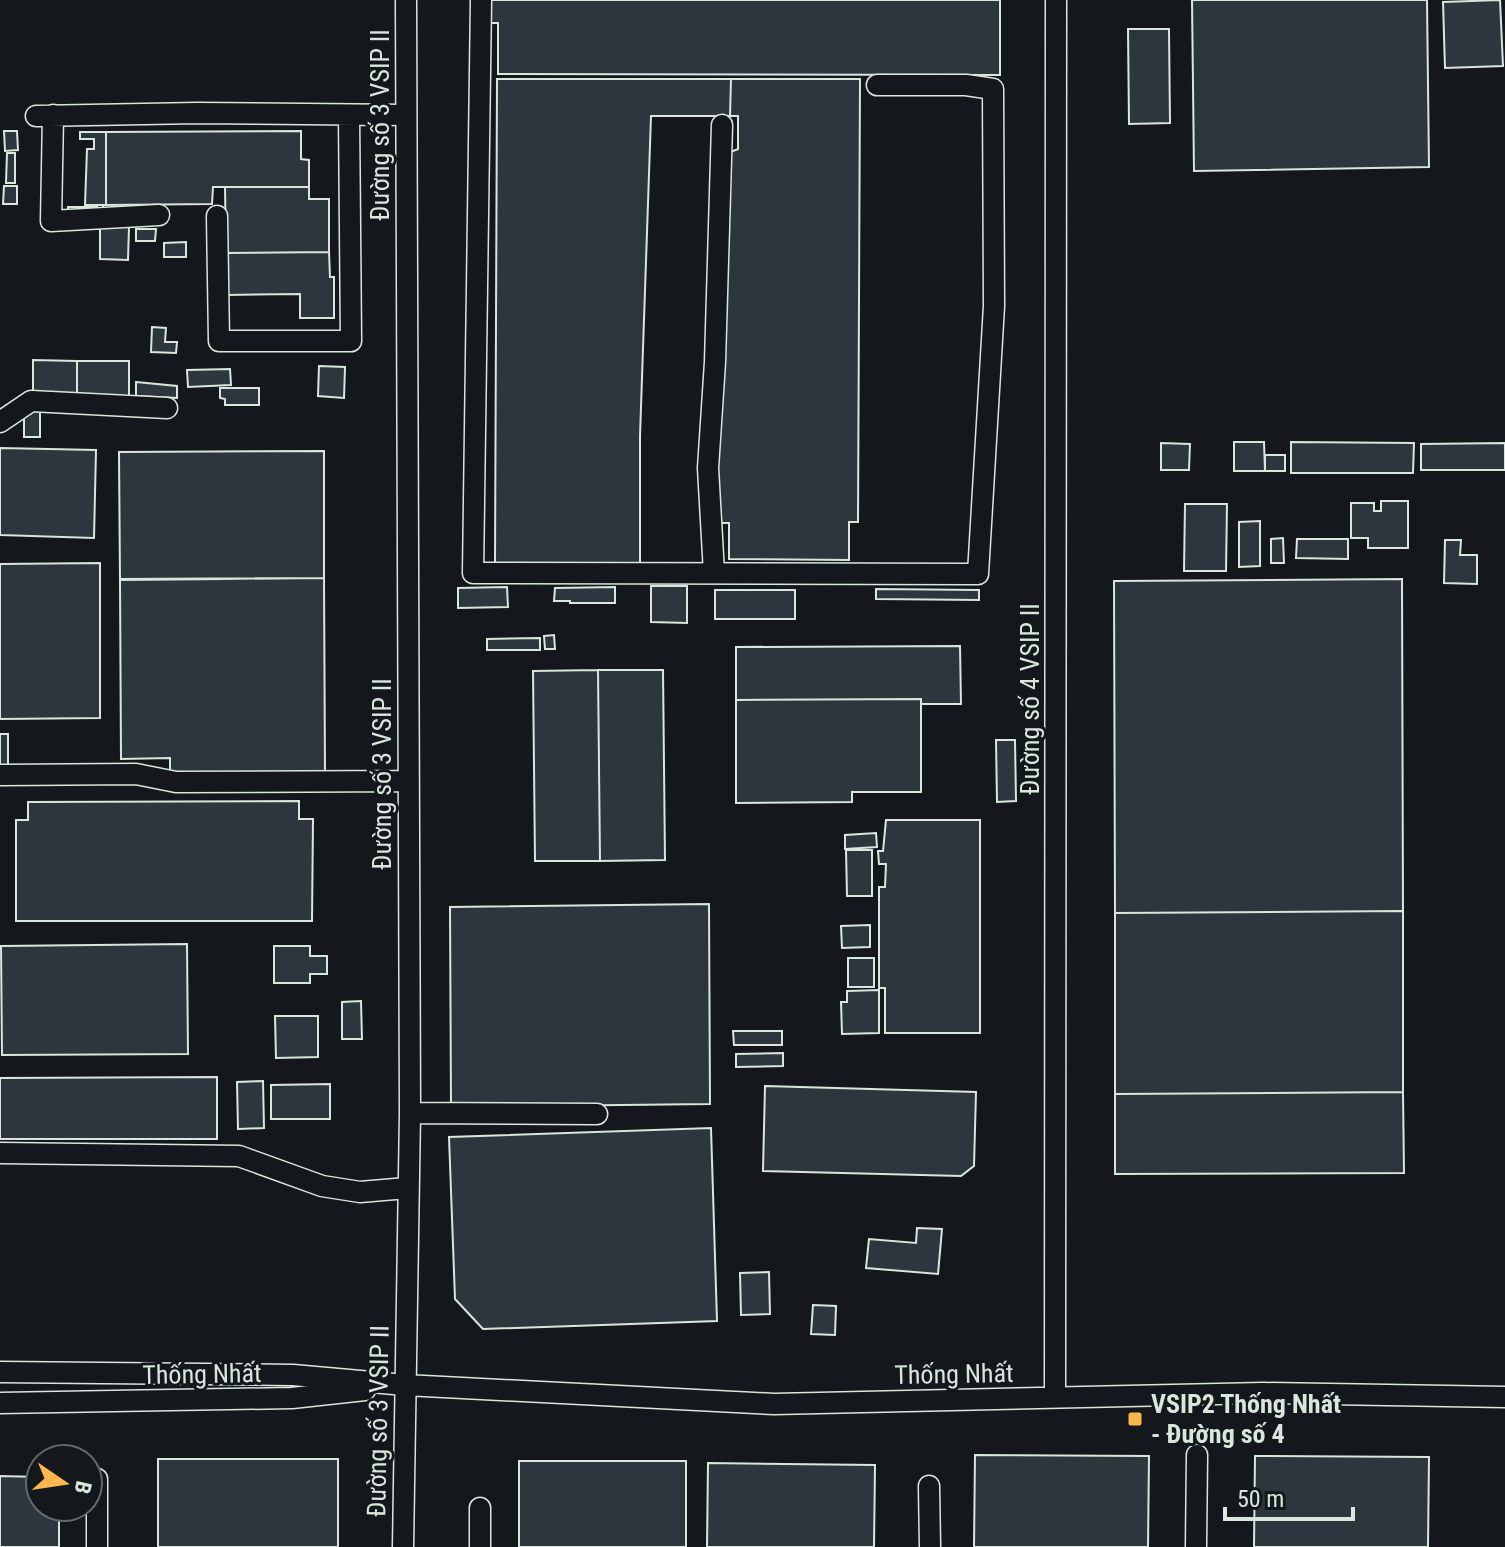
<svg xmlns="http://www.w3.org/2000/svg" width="1505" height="1547" viewBox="0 0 1505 1547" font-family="'Roboto Condensed',sans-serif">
<rect width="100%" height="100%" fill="#14181c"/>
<path fill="#2c363c" stroke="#d8e6dc" stroke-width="2" d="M488 0H1000V75L498 74V23H488Z
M1192 0H1427L1429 167 1194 171Z
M1500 0 1503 66 1445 68 1443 2Z
M1128 29H1169L1170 123 1129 124Z
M497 79H731L730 116H651L640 436V564H495Z
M731 79H860L858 522H849V560L729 559V523H715L728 153 738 149V116H730Z
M4 131H17L18 150 5 151Z
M301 131V159L309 160V187H213L212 204 106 205V132Z
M80 132H106V205H85L87 149H94V139H80Z
M7 153H15V183H6Z
M4 186H17V204H3Z
M225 187H309V199H329V252L226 253Z
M103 205H133V213H103Z
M68 207H97V213L68 214Z
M100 227H129L128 260 100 259Z
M136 229H156L155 241H136Z
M186 242V257H164V243Z
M329 252 330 277H334V318H300V294L226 295V253Z
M152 327 166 328 165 342H177L176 353 151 352Z
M33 360 77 361V394H33Z
M77 361H129V397H77Z
M319 366 345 367 344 398 318 396Z
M230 369 231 385 188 387 187 370Z
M136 382 177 386V398L136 396Z
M220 388H259V405H225V399L220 398Z
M40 410V437H24V415L30 411Z
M1234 442H1264L1265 471H1234Z
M1291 442 1414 443 1413 473H1291Z
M1161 443 1190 444 1189 470H1161Z
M1505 443V470H1421V444Z
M0 448 96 450 94 538 0 535Z
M324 451V578L120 579 119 452Z
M1265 455H1285V471H1265Z
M1381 501H1408V548H1368V538H1351V503H1374V511H1381Z
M1185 504H1227L1226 571H1184Z
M1260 521V566L1239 567V522Z
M1283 538 1284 563H1271V539Z
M1297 539H1348V559L1296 558Z
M1445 540H1461L1460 555H1477V584L1444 583Z
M100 563V718L0 719V564Z
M324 578 325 773 170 774V758L121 759 120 580Z
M1402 579 1403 911 1115 913 1114 581Z
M651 586H687V623L651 622Z
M507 587 508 607 458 608V588Z
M615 587V603H570V601H554L555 588Z
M876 589 979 590V600L876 599Z
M715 590H795V619H715Z
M554 635 555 649H545L544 636Z
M540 638V650H487V639Z
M960 646 961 704H921V699L736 700V647Z
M598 670 600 861H535L533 671Z
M598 670H663L665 860 600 861Z
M921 699V792H852V802L736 803V700Z
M0 734H8V766H0Z
M996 740H1015L1016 801 997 802Z
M299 801V819H313L312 921H16V820H28V802Z
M886 820H980V1033H885V988H879V887H885L886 864H879L878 851H883Z
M876 833 877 847 845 849V835Z
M846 850H872V896H847Z
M709 904 710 1104 451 1107 450 907Z
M1403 911V1092L1115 1094V913Z
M870 925V947L842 948 841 926Z
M187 944 188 1054 2 1055 1 946Z
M274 946H310V956H327V974H310V983H274Z
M848 958H874V987H848Z
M879 990V1033L842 1034 841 1002H847V991Z
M361 1001 362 1039H342V1002Z
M275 1016H318V1057L276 1058Z
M733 1031H782V1045H734Z
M783 1053V1066L736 1067V1054Z
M217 1077V1139H0V1078Z
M263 1081 264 1128 238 1129 237 1082Z
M330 1084V1119H271V1085Z
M765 1086 976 1092 974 1166 961 1176 763 1171Z
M1403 1092 1404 1173 1115 1174V1094Z
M711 1128 717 1321 483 1329 455 1299 449 1137Z
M917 1228 942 1229 938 1274 866 1268 869 1239 916 1243Z
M769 1272 770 1314 741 1315 740 1273Z
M813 1305 836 1306 835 1335 811 1334Z
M975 1455 1149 1456 1148 1547H974Z
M1255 1456 1429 1457 1428 1547H1254Z
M158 1459H338V1547H158Z
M519 1461H686V1547H519Z
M708 1463 875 1465 874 1547H707Z
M0 1476 40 1477V1507H59V1547H0Z"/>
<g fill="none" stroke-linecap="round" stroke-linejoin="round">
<g stroke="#d8e6dc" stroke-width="23">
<path id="minor" d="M481 0 473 573 978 574 994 306 993 89 966 85H877
M53 115 51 221 159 215
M36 116 197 113 405 115
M217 216 219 341H351L349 115
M0 422 31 401 167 408
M714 573 708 468 715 362 722 125
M0 775 136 774 176 782 408 781
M410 1113 597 1114
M0 1153 239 1156 322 1186 360 1192 407 1188
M0 1372 293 1375 405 1385 774 1404 1263 1393 1505 1397
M1055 1397 1056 0
M0 1403 292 1398 365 1390
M97 1479V1547
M929 1486 930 1547
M403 1547 410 1113 406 0
M480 1547V1508
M1196 1547 1197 1455"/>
</g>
<use href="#minor" stroke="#14181c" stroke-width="20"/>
</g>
<rect fill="#ffb74d" stroke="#14181c" stroke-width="3" x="1127" y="1411" width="16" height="16" rx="4"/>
<g text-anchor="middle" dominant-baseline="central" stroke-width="6" stroke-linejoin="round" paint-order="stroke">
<g font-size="26" fill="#d8e6dc" stroke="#14181c">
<text transform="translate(380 125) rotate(-90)">Đường số 3 VSIP II</text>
<text transform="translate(1030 699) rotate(-90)">Đường số 4 VSIP II</text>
<text transform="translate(382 774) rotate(-90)">Đường số 3 VSIP II</text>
<text transform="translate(202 1374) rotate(-1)">Thống Nhất</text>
<text transform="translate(954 1374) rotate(-1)">Thống Nhất</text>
<text transform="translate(378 1421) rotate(-89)">Đường số 3 VSIP II</text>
</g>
<g font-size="26" font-weight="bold" fill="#d8e6dc" stroke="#14181c" text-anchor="start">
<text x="1151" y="1404">VSIP2 Thống Nhất<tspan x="1151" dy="30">- Đường số 4</tspan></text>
</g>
</g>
<g transform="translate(64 1483) rotate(103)"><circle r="38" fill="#14181c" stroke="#626a69" stroke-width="2"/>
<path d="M0-6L14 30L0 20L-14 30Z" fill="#ffb74d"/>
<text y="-12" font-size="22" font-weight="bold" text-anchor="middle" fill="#d8e6dc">B</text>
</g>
<path d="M1225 1507v12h128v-12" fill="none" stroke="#d8e6dc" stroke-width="4"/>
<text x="1237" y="1507" font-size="24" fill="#d8e6dc" stroke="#14181c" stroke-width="6" paint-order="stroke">50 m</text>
</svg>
